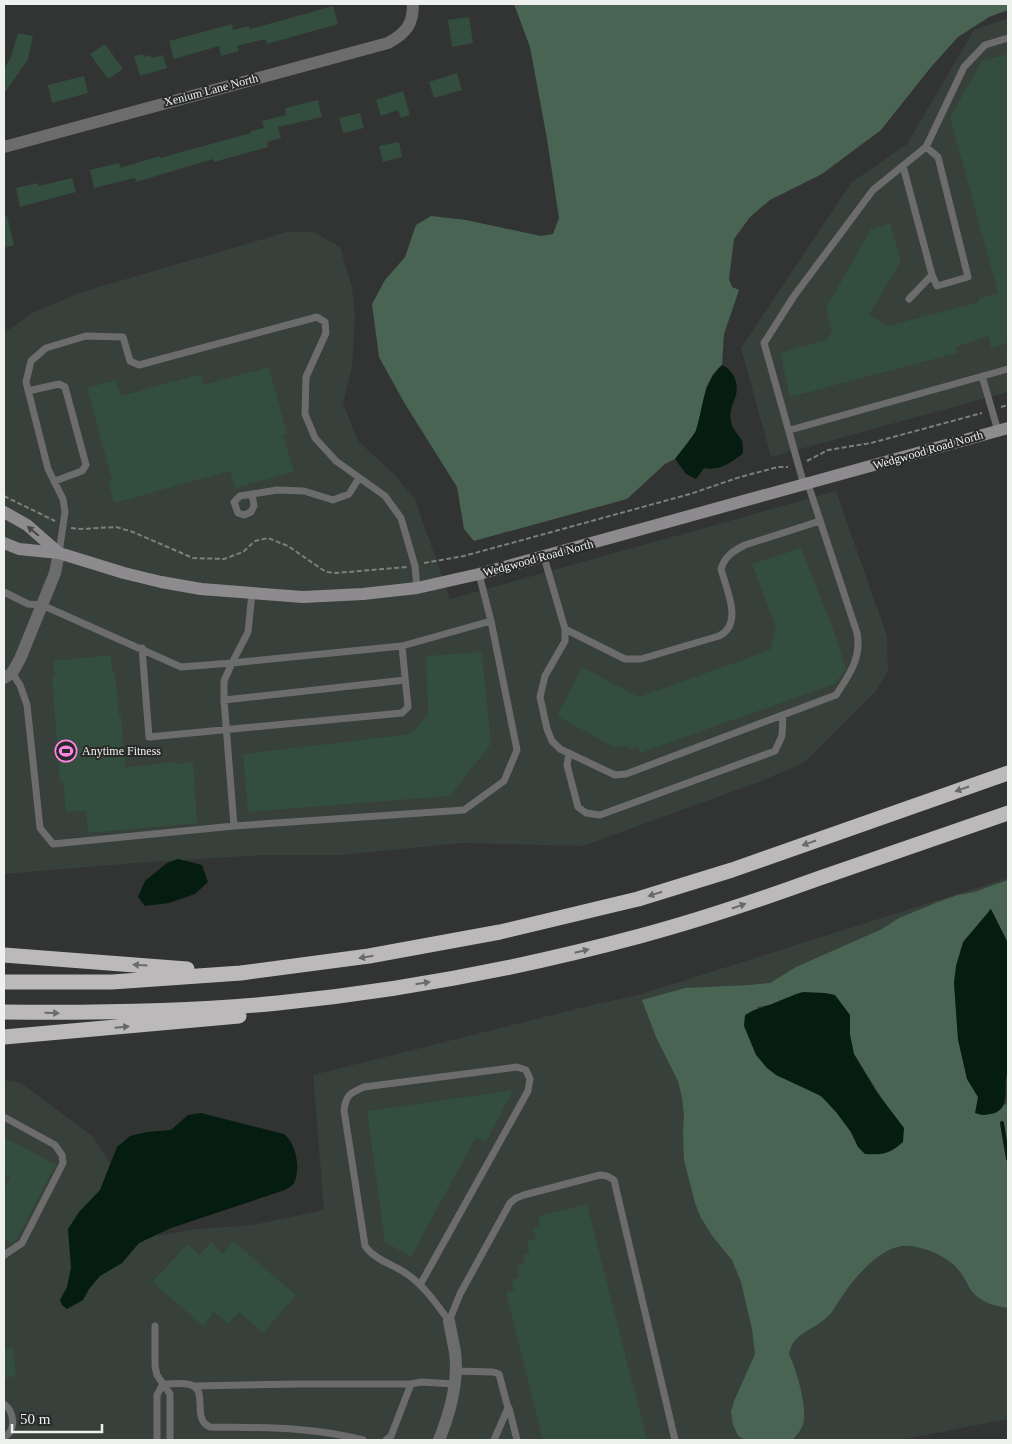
<svg xmlns="http://www.w3.org/2000/svg" width="1012" height="1444" viewBox="0 0 1012 1444" font-family="'Times New Roman',serif">
<rect width="100%" height="100%" fill="#313433"/>
<path fill="#37403a" d="M1008 18V392L771 457 741 348 851 183 907 144 974 30Z
M287 232H314L340 247 352 287 355 316 352 368 343 403 358 441 394 474 415 499 450 599 836 491 887 636 888 671 875 692 804 763 756 783 583 846 463 843 342 855H263L136 863 4 874V333L32 313 82 292Z
M1008 878V1419L900 1440H4V1080L21 1083 92 1136 158 1236 195 1229 253 1225 324 1210 313 1075 600 1003 638 995Z"/>
<path fill="#4a6454" fill-rule="evenodd" d="M514 4H1008V10L989 17 958 37 931 67 881 130 822 174 770 200 750 217 734 239 729 279 732 287 739 290 724 334 722 365 713 374 706 388 696 432 675 459 665 464 627 499 474 541 464 529 457 487 405 404 379 357 372 304 385 280 405 257 416 225 431 216 466 220 541 236 553 234 559 218 547 139 530 47Z
M1008 880V943L990 909 954 982 958 1040 967 1079 978 1097 1006 1105 1008 1100V1308C993 1306 977 1301 969 1287 965 1279 961 1272 954 1265 946 1258 935 1252 924 1249 917 1247 910 1245 902 1246 874 1250 847 1287 834 1309 823 1326 802 1330 793 1343 791 1346 790 1350 789 1354 796 1369 806 1402 804 1420 803 1428 798 1434 792 1440H746L738 1436 733 1425 731 1412 734 1401 755 1354 752 1329 741 1282 732 1260 713 1237 701 1218 695 1203 684 1160 683 1133 684 1115 682 1097 678 1081 656 1037 642 1000 685 988 749 985 770 983 796 967 882 929 899 918 938 902 958 895 974 892ZM770 1005 850 1015V1035L854 1054 888 1108 858 1147C850 1129 838 1110 822 1097 809 1087 790 1081 776 1075L757 1007Z"/>
<path fill="#041d10" d="M722 365C734 370 740 385 735 398 732 406 729 412 731 421 732 430 739 434 742 441 743 445 743 450 743 453 731 463 719 471 704 468L696 479 686 474 675 459C679 454 695 434 696 430 704 406 702 384 722 365Z
M178 859 202 865 208 882 195 894 169 903 145 906 138 897 145 881 167 863Z
M991 909 1008 943V1071C1002 1086 1012 1106 995 1113 986 1115 983 1116 975 1113L978 1097 967 1079 958 1039 954 982 956 966 963 942Z
M803 992 825 993 835 995 850 1015V1035L854 1054 876 1091 904 1128 903 1142C890 1154 883 1155 865 1154L858 1147 851 1132 836 1112 821 1096 776 1075 767 1068 756 1055 744 1026 745 1015C756 1008 761 1008 772 1004 782 1000 792 995 803 992Z
M201 1113 284 1134C296 1143 301 1169 294 1183 292 1186 288 1188 285 1190L171 1228 139 1243 122 1263 100 1276 89 1289 83 1300 67 1309 62 1305 60 1300 67 1287 71 1268 68 1229 79 1212 100 1190 117 1147 130 1136 147 1132 171 1130 188 1115Z"/>
<g fill="none" stroke-linecap="round" stroke-linejoin="round">
<path stroke="#041d10" stroke-width="4" d="M1002 1123 1008 1159"/>
</g>
<path fill="#334d3e" d="M333 6 338 24 267 44 265 39 237 46 239 51 221 56 219 46 174 59 169 41 232 24 233 30 249 26 250 29Z
M469 17 473 43 452 47 448 20Z
M18 33 33 36 28 59 4 94V69L11 57Z
M105 44 123 69 108 79 90 54Z
M143 54 144 57 151 55 152 58 163 55 167 68 140 76 134 56Z
M1008 54V343L991 348 989 336 956 347 957 353 790 397 780 353 827 340 832 331 826 308 871 229 890 223 901 261 869 315 888 326 979 302 978 299 998 293 950 117 982 61Z
M457 73 462 90 434 98 429 82Z
M84 76 88 93 52 103 48 85Z
M403 91 410 115 401 118 398 110 381 116 376 100Z
M318 100 322 117 278 127 281 138 267 142 268 147 214 162 213 159 136 182 135 178 94 188 90 170 119 163 120 168 159 156 160 158 251 133V131L264 128 262 121 286 115 285 108Z
M360 113 364 128 343 133 339 118Z
M399 142 402 157 383 162 379 146Z
M72 178 76 192 20 207 16 188 38 183 39 186Z
M4 216H7L14 245 4 248Z
M269 367 287 434 283 435 294 472 235 488 230 471 114 503 108 481 112 480 87 388 116 380 121 396 201 374 204 385Z
M801 548 836 637 846 669 835 684 640 753 638 747 629 750 628 745 616 748 557 716 582 667 639 697 770 650 776 628 752 564Z
M482 652 491 744 450 796 248 812 243 754 411 734 428 715 426 656Z
M111 655 112 672H115L119 717 121 716 125 767 176 762 177 764 193 762 197 823 88 833 86 811 66 812 63 782H60L52 677H55L53 661Z
M513 1090 486 1142 476 1137 411 1257 385 1242 367 1111Z
M4 1137 56 1165 16 1241 12 1243 4 1239V1189L10 1177 4 1174Z
M587 1204 647 1440H543L506 1292 514 1290 512 1280 519 1278 517 1266 525 1264 523 1254 530 1253 527 1241 536 1239 532 1229 540 1226 538 1216Z
M233 1241 296 1295 263 1333 239 1312 228 1324 214 1312 203 1326 152 1282 188 1244 199 1255 211 1242 223 1254Z
M13 1348 16 1376 4 1378V1349Z"/>
<g fill="none" stroke-linecap="round" stroke-linejoin="round">
<path stroke="#7c7f7d" stroke-width="2" stroke-dasharray="5 2.5" stroke-linecap="butt" d="M1001 407 1008 405
M807 461 828 450 871 443 982 413
M4 496 55 521
M71 528 81 529 116 527 133 532 193 558 224 559 243 552 255 541 268 538 288 546 326 572 336 573 407 567
M424 563 464 556 690 494 740 477 778 467H788"/>
<path stroke="#6d6c6d" stroke-width="7" d="M926 147 938 157 968 277 937 286 932 275
M903 166 932 275 909 299
M982 376 998 431
M28 391 59 384 65 387 86 465 82 471 55 481
M790 430 1008 369
M804 485 764 343 794 296 873 190 926 147 964 67 985 45 1008 38
M252 494 254 506 251 512 244 515 238 513 234 502 240 496 277 490 304 491 333 500 349 494 359 478
M59 553 65 512 63 499 48 469 26 382 31 361 46 348 86 336 123 337 130 361 139 365 317 317 325 322 326 333 306 377 305 414 315 438 336 461 385 496 401 518 415 566 417 588
M544 557 565 629V641L545 676 540 697 547 729 552 741 560 749 615 775 626 774 836 695C849 675 862 658 857 633L808 484
M4 592 28 604 42 605 181 667 232 663 248 632 252 593
M565 629 625 659H641L719 636C744 624 726 589 721 569 725 556 733 551 745 545L820 521
M142 648 149 737 402 713 408 707 402 646
M12 673 20 685 27 705 40 828 53 844 234 826 224 700V681L232 663 402 646 491 621
M224 700 405 680
M569 753 567 765 578 807 586 813 600 815 775 751 782 736 783 715
M234 826 464 810 504 781 517 750 491 621 479 574
M4 1117 55 1145 62 1155 63 1163 22 1243 4 1255
M420 1285 528 1091 530 1079 526 1070 517 1067 364 1087C350 1093 346 1095 344 1110L365 1246C374 1259 391 1264 404 1272 423 1284 436 1303 449 1321
M449 1321 460 1294 510 1203 516 1198 524 1195 600 1175 607 1176 614 1180 675 1440
M155 1326V1366L157 1375 170 1394V1440
M455 1371 493 1372 499 1374 508 1408 494 1440
M163 1384C171 1384 179 1383 187 1384 211 1387 190 1419 210 1427 263 1428 310 1426 363 1440
M194 1386 299 1384H411
M4 1404C14 1411 17 1431 4 1437
M509 1408 517 1440
M157 1440V1395L163 1384
M386 1440 391 1436 411 1384 421 1382 455 1384"/>
<path stroke="#6d6c6d" stroke-width="12" d="M4 147 388 43C406 33 413 25 413 4
M4 678 12 673 20 659 55 573 59 553
M439 1440C450 1413 459 1382 455 1352 453 1342 451 1331 449 1321"/>
<path stroke="#8d8b8d" stroke-width="12" d="M4 512 27 525 59 553
M4 543 19 549 59 553 124 573 161 582 201 589 303 597 363 594 417 588 479 574 1008 428"/>
<path stroke="#bcb9bb" stroke-width="15" d="M4 955 187 969
M4 982H112L241 973 369 956 500 932 638 899 732 870 1008 773
M4 1012C95 1013 187 1012 278 1003 400 991 521 968 640 936 700 920 759 900 817 879 881 857 945 835 1008 813
M4 1037 239 1016"/>
</g>
<defs><path id="oneway-solid" d="M-6-.8H1V-3.2L6.5 0L1 3.2V.8H-6Z" transform="scale(1.25)"/></defs>
<use fill="#464747" href="#oneway-solid" transform="translate(33 531) rotate(-140)"/>
<g fill="#6b6a6b">
<use href="#oneway-solid" transform="translate(962 789) rotate(161)"/>
<use href="#oneway-solid" transform="translate(809 843) rotate(161)"/>
<use href="#oneway-solid" transform="translate(655 894) rotate(163)"/>
<use href="#oneway-solid" transform="translate(739 906) rotate(-19)"/>
<use href="#oneway-solid" transform="translate(582 951) rotate(-14)"/>
<use href="#oneway-solid" transform="translate(366 957) rotate(171)"/>
<use href="#oneway-solid" transform="translate(140 965) rotate(-176)"/>
<use href="#oneway-solid" transform="translate(423 983) rotate(-9)"/>
<use href="#oneway-solid" transform="translate(52 1013) rotate(1)"/>
<use href="#oneway-solid" transform="translate(122 1027) rotate(-5)"/>
</g>
<defs>
<g id="stadium-ring" transform="scale(1.125)"><circle r="9.5" fill="#282a29" stroke="#fe85e0" stroke-width="1.5"/><path d="M0-5a6.5 5 0 1 0 0 10a6.5 5 0 1 0 0-10ZM-3.5-1.8h7v3.6h-7Z" fill="#fe85e0"/></g>
</defs>
<g fill-rule="evenodd">
<use href="#stadium-ring" x="66" y="751"/>
</g>
<g text-anchor="middle" dominant-baseline="central" stroke-width="4" stroke-linejoin="round" paint-order="stroke">
<g font-size="12" fill="#eff1ef" stroke="#282a29">
<text transform="translate(211 90) rotate(-15)">Xenium Lane North</text>
<text transform="translate(928 450) rotate(-16)">Wedgwood Road North</text>
<text transform="translate(538 558) rotate(-15)">Wedgwood Road North</text>
</g>
<g font-size="12" fill="#eff1ef" stroke="#282a29" text-anchor="start">
<text x="82" y="751">Anytime Fitness</text>
</g>
</g>
<rect width="1012" height="1444" fill="none" stroke="#eff1ef" stroke-width="10"/>
<path d="M12 1424v8h90v-8" fill="none" stroke="#eff1ef" stroke-width="2.5"/>
<text x="20" y="1424" font-size="15" fill="#eff1ef" stroke="#282a29" stroke-width="4" paint-order="stroke">50 m</text>
</svg>
